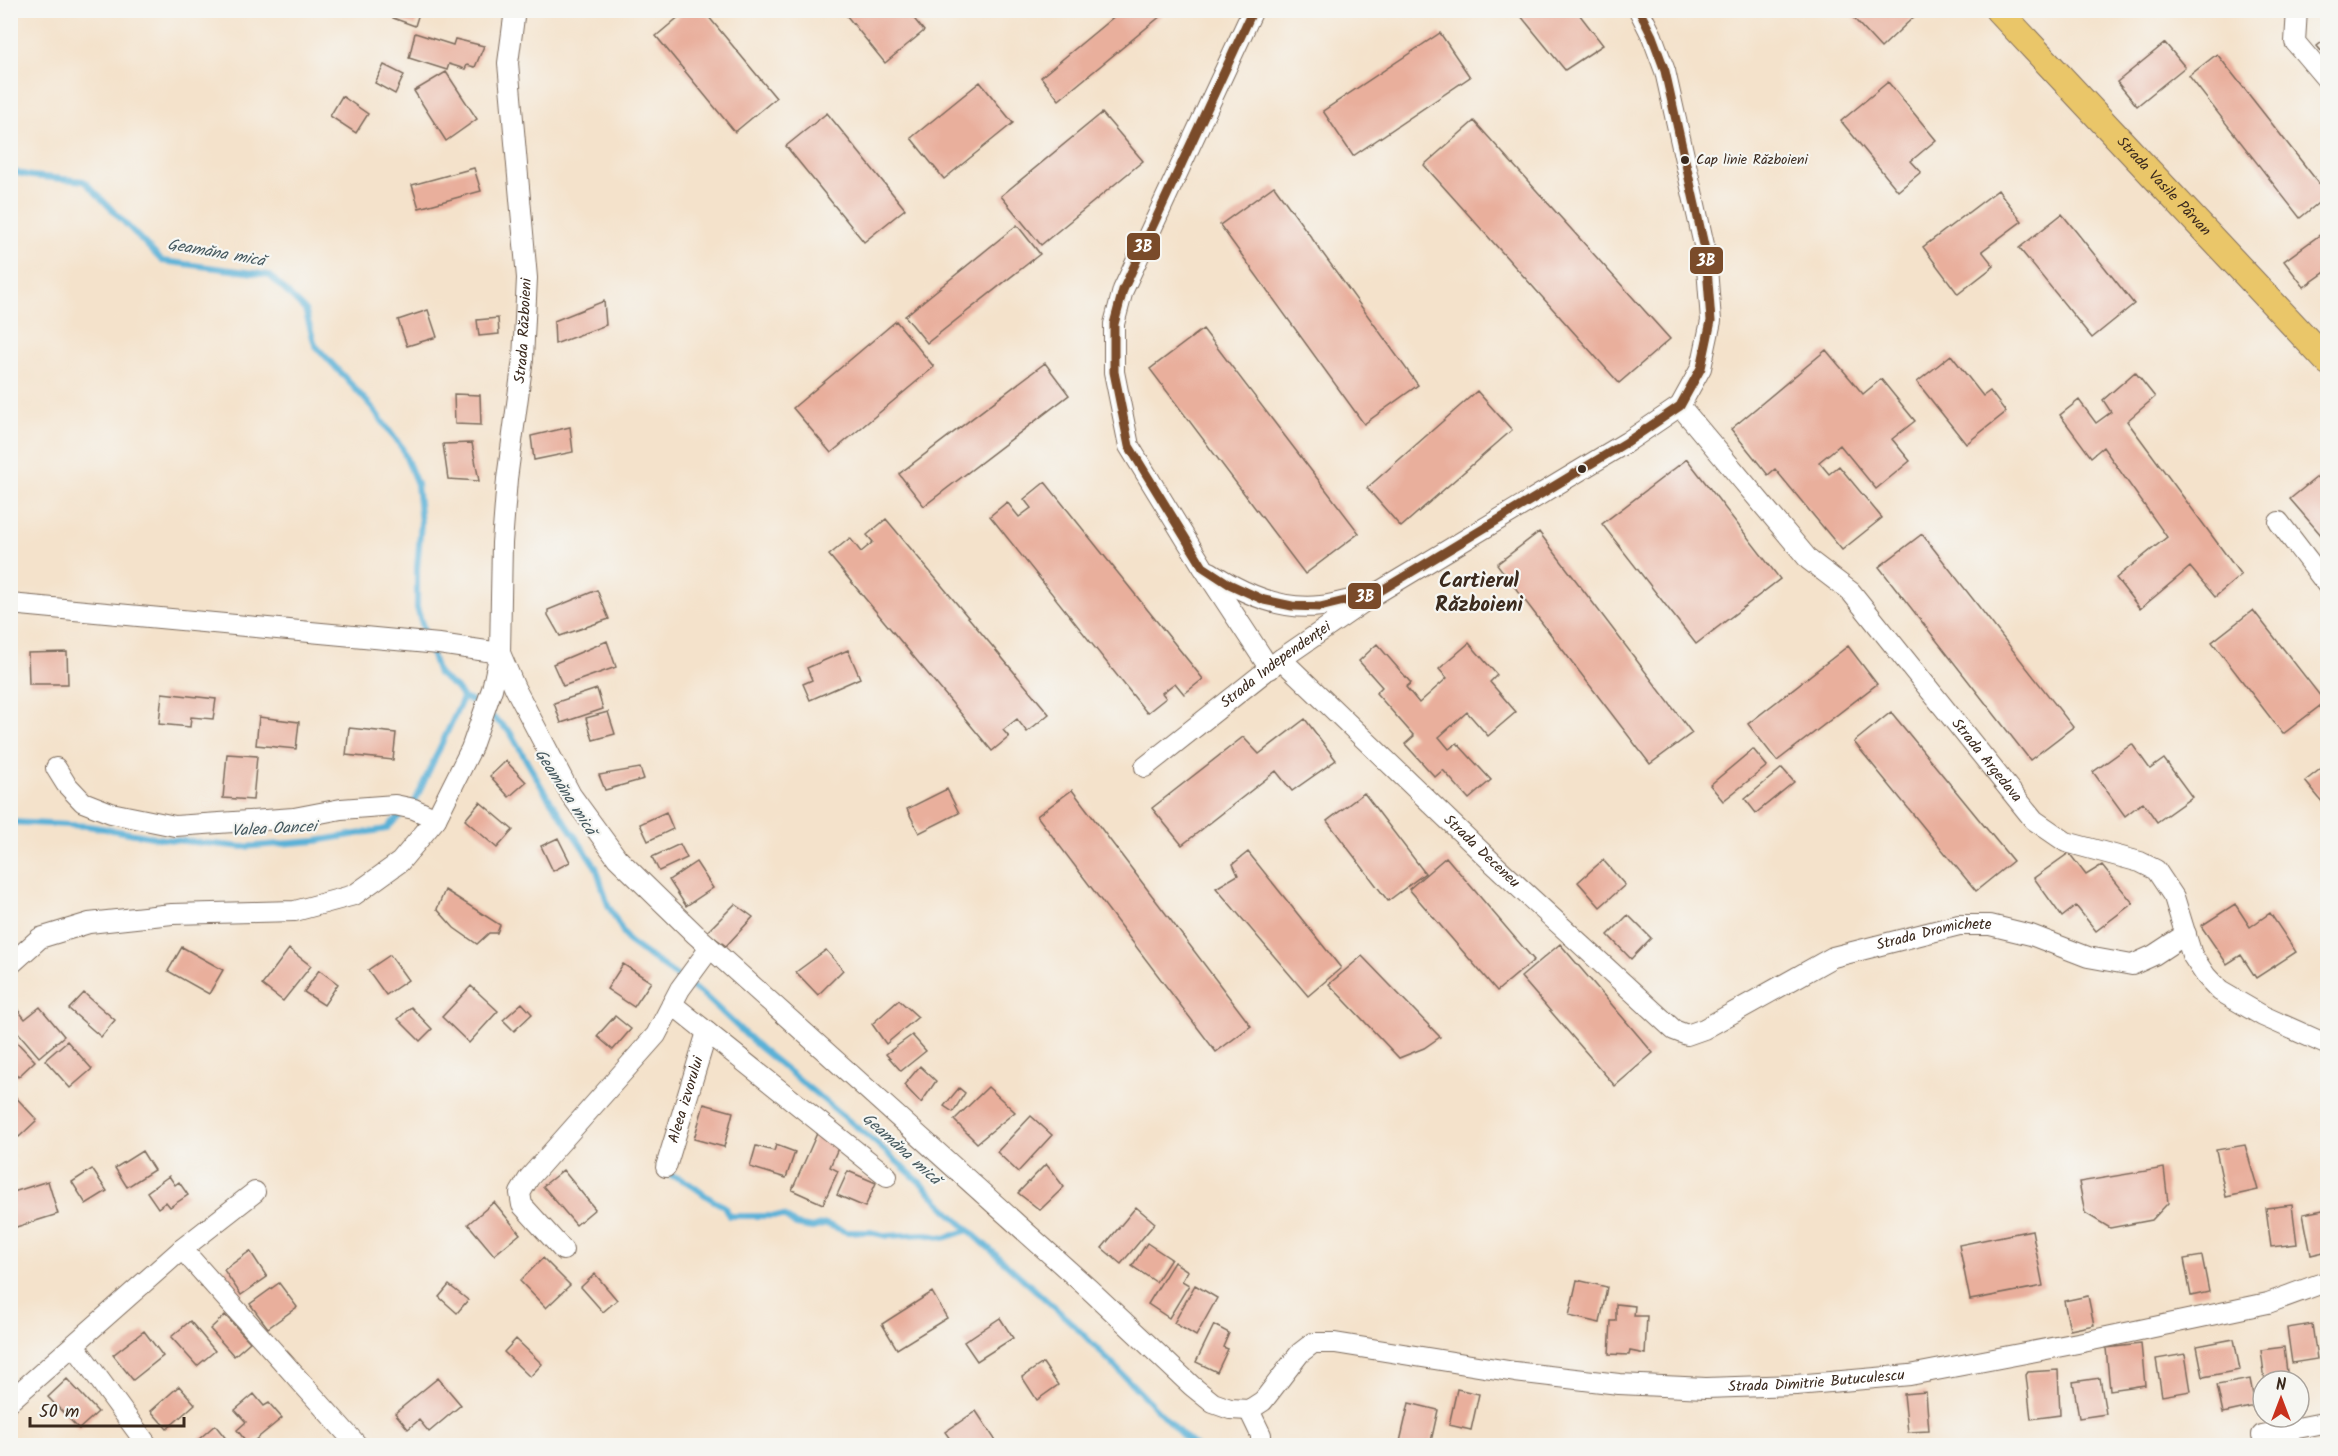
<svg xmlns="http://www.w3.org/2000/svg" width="2338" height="1456" viewBox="0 0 2338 1456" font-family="Kalam,sans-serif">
<rect width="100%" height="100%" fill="#f6f6f2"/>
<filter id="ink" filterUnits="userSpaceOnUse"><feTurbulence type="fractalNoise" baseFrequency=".0167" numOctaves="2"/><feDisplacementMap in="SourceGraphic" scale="12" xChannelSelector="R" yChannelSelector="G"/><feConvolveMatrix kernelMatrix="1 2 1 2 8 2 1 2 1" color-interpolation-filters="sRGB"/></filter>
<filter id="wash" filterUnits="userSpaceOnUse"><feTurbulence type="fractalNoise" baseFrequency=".008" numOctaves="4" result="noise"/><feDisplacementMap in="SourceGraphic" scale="24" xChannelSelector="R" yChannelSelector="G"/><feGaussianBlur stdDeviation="1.35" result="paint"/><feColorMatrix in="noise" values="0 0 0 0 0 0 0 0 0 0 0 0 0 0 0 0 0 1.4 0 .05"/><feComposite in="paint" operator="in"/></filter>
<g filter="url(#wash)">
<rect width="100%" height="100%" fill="#f4e2cb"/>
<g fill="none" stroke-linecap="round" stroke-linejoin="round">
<path stroke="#5ab1d7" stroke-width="6" d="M10 171 31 176 84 181 162 261 269 275 305 310 315 345 371 406 402 448 417 484 421 523 417 568V608L438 674 456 688 463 698 475 702 510 732 544 791 596 867 608 905 628 941 706 997 760 1048 875 1142 922 1184 952 1215 1075 1326 1183 1436 1195 1446
M10 822 88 826 164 839 243 847 316 841 386 829 415 801 463 698
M669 1175C694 1181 701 1197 724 1206L729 1216H784L796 1225 812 1228 826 1224 847 1232H870L887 1236 925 1234 944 1238 969 1230"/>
</g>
<g id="blocks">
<path fill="#e9af9c" d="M394 10H420L415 26 393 18Z
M433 10H467L465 19Z
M687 10H703L776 98 735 132 656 36Z
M842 10H907L924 31 885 63Z
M1122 10H1168L1059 100 1041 77Z
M1516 10H1576L1603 45 1565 70Z
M1846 10H1917L1919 12 1881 48Z
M415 33 453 45 455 39 484 46 475 67 467 65 465 69 449 64 447 70 409 58Z
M1440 33 1470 77 1353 156 1323 111Z
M2328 37V59L2317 46Z
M2165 43 2185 67 2137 106 2117 82Z
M2217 54 2328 195 2300 218 2189 76Z
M384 65 404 75 395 94 375 83Z
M446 72 477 119 446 141 414 91Z
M980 82 1013 123 944 179 911 138Z
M1888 82 1936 140 1911 161 1921 172 1898 191 1841 121Z
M342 96 368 114 356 133 330 116Z
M827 113 905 209 864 242 786 146Z
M1102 113 1143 161 1041 245 1001 196Z
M1474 121 1670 339 1619 383 1424 165Z
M474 168 481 191 419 208 412 185Z
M1274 186 1418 385 1364 424 1220 225Z
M1998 190 2022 221 1982 251 1994 266 1958 294 1923 247Z
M2062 214 2134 304 2092 338 2019 248Z
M1017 225 1040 254 927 343 905 316Z
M2328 229V270L2304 287 2284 261Z
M604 301 606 325 555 344 554 321Z
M428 310 437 337 407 346 398 320Z
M498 318 499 334 479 336 477 320Z
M896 321 934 367 831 453 793 408Z
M1203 329 1359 533 1305 574 1150 369Z
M1826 350 1863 394 1881 379 1915 421 1892 439 1910 461 1876 489 1840 445 1819 462 1829 474 1839 466 1882 518 1842 550 1775 469 1768 475 1731 429Z
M1951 355 1983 396 1990 391 2006 412 1966 444 1917 382Z
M1045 363 1069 395 924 506 899 474Z
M2135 372 2155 397 2127 421 2241 575 2215 597 2190 567 2140 609 2116 578 2167 537 2103 447 2091 457 2060 415 2079 400 2096 423 2111 412 2103 400Z
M1477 391 1512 430 1401 527 1367 488Z
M454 394 480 395 481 425 455 424Z
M570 427 573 452 534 460 531 436Z
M472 443 479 481 448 479 443 444Z
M1687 459 1780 579 1696 644 1602 524Z
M2328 468V543L2290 499Z
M1045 482 1203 679 1184 694 1175 683 1162 693 1166 698 1147 713 990 516 1007 502 1019 517 1031 508 1024 499Z
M886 519 1049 714 1027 732 1017 719 1003 730 1009 737 992 751 829 555 850 538 861 552 873 542 867 535Z
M1539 532 1692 733 1650 764 1497 564Z
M1922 534 2073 727 2030 760 1879 567Z
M597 590 609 619 560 636 548 615V610Z
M2253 610 2325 702 2283 734 2212 642Z
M607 641 616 667 563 686 553 664Z
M1469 643 1497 675 1490 682 1516 712 1488 736 1467 712 1439 737 1449 749 1457 743 1491 780 1469 799 1443 770 1435 777 1405 744 1414 736 1376 693 1382 687 1359 661 1377 644 1411 683 1406 687 1419 703 1447 678 1439 669Z
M1848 646 1877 684 1777 761 1748 724Z
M848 650 860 678 810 700 803 684 812 680 807 668Z
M67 652 68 684H29L28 653Z
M597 689 603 709 561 723 554 703Z
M162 693 216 699 213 719 191 717 190 727 159 724Z
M608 712 615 734 593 740 586 718Z
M1891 712 2013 861 1976 891 1854 742Z
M259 717 299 722 296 749 256 745Z
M1305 719 1336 760 1292 791 1276 771 1182 845 1152 808 1243 737 1259 754Z
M349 728 396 733 393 760 346 755Z
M2132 744 2150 769 2164 759 2192 797 2157 822 2143 802 2125 816 2093 772Z
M1753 749 1767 766 1723 801 1710 785Z
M227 754 257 756 253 800 223 798Z
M506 761 526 782 509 797 490 776Z
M2328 763V809L2305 781Z
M640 768 644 779 605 790 599 775Z
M1782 768 1794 782 1756 813 1745 799Z
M947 789 959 813 919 833 907 809Z
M1072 790 1251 1026 1216 1052 1037 816Z
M1364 793 1425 873 1388 901 1327 821Z
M480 802 513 830 497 848 465 820Z
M666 812 673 829 648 841 640 824Z
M558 838 570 862 553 871 541 846Z
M680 844 687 858 659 871 652 857Z
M1248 852 1341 968 1308 996 1216 888 1238 875 1233 864Z
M2069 853 2086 875 2102 865 2133 903 2096 931 2076 906 2062 917 2034 878Z
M1446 857 1534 960 1497 991 1409 889Z
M1603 860 1625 885 1600 907 1578 882Z
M696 862 713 888 686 906 669 880Z
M445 890 500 925 497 933H489L477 944 454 928 437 909Z
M735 904 753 917 726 946 707 932Z
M2235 904 2250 927 2270 913 2296 952 2256 978 2241 955 2227 964 2201 926Z
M1628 915 1651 938 1631 959 1608 935Z
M1560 944 1653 1053 1615 1086 1521 977Z
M182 947 223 970 209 994 168 971Z
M289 949 311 966 283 1001 262 985Z
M826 950 843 970 818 995 796 972Z
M390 955 408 980 386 995 368 970Z
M1362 956 1440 1037 1424 1048 1399 1058 1329 984Z
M623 964 651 982 634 1007 607 989Z
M319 970 338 984 324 1005 304 992Z
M471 986 498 1011 469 1043 442 1017Z
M84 993 115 1020 101 1037 69 1009Z
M899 1000 918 1017 886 1044 872 1024Z
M522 1003 532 1014 514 1031 503 1020Z
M14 1005 25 1019 40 1007 64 1036 39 1057 10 1023V1007Z
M411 1007 432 1029 420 1041 398 1019Z
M615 1016 631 1029 613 1050 597 1036Z
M10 1035 35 1061 18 1077 10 1068Z
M912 1035 926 1051 901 1071 886 1054Z
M67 1041 92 1069 70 1088 45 1060Z
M920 1066 936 1081 921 1103 904 1085Z
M988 1087 1015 1112 977 1143 954 1120Z
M959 1088 965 1093 953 1112 944 1106Z
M10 1091 37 1120 19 1137 10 1128Z
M704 1104 733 1112 724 1147 694 1139Z
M1031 1116 1052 1135 1018 1172 997 1152Z
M818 1131 841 1141 830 1167 838 1171 823 1204 792 1190Z
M776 1145 795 1152 786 1178 750 1167 756 1146 774 1151Z
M2245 1145 2258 1190 2226 1197 2216 1150Z
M142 1151 154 1170 127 1187 115 1168Z
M1046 1164 1064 1187 1040 1210 1018 1193Z
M2164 1168 2168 1203 2152 1220 2110 1228 2085 1213 2079 1182Z
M92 1169 107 1191 86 1204 72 1182Z
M563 1170 595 1209 576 1225 543 1186Z
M848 1171 876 1183 865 1207 837 1195Z
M169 1176 175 1185 179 1182 188 1195 170 1207 166 1202 158 1208 147 1192Z
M48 1181 58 1214 10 1229V1193Z
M494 1202 520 1234 494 1255 468 1224Z
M2292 1205 2297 1244 2271 1247 2266 1208Z
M1136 1207 1155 1223 1121 1264 1102 1248Z
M2328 1209V1251L2311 1255 2303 1214Z
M2032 1230 2043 1286 1970 1300 1959 1245Z
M1147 1243 1171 1259 1156 1282 1132 1266Z
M250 1251 267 1277 241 1295 224 1270Z
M2202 1256 2209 1292 2191 1296 2184 1259Z
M543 1258 570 1285 546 1308 520 1281Z
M1174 1262 1188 1271 1182 1281 1189 1285 1169 1318 1148 1304Z
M595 1274 617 1300 603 1312 581 1287Z
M1577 1280 1607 1287 1600 1323 1569 1316Z
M279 1283 297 1307 268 1328 250 1304Z
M449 1285 468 1300 457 1313 439 1297Z
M1195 1285 1217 1298 1196 1336 1174 1323Z
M932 1292 947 1318 897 1349 882 1324Z
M2088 1296 2094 1325 2070 1330 2064 1301Z
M1616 1304 1635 1306 1634 1316H1647L1645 1354 1630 1351 1629 1355 1609 1354 1611 1321H1616Z
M225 1315 250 1342 234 1356 210 1329Z
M1000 1318 1013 1338 977 1361 964 1342Z
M190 1321 215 1351 197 1366 171 1337Z
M2312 1324 2317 1359 2292 1363 2287 1328Z
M1214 1325 1229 1333 1223 1347 1228 1349 1217 1372 1196 1362Z
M144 1331 163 1356 133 1380 113 1355Z
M516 1339 542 1364 530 1377 504 1352Z
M2234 1339 2240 1370 2203 1377 2197 1346Z
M2141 1344 2145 1385 2110 1390 2106 1348Z
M2284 1347 2288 1381H2265L2261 1350Z
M2185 1354 2191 1391 2162 1396 2156 1359Z
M1043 1363 1058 1385 1037 1400 1022 1377Z
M2058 1370 2060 1415 2031 1419 2026 1375 2028 1372Z
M438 1378 461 1405 429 1432 419 1420 408 1429 395 1413Z
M2100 1378 2106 1414 2079 1418 2073 1382Z
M67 1379 98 1412 79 1429 48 1397Z
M2250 1379 2255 1406 2223 1413 2217 1385Z
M179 1386 195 1404 167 1429 151 1411Z
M1457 1389 1479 1394 1471 1430 1449 1425Z
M1926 1392 1929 1431 1908 1432 1904 1394Z
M254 1394 264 1406 269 1403 282 1418 249 1445 237 1430 246 1422 235 1410Z
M1409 1403 1438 1410 1430 1446H1399Z
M976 1411 996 1441 990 1446H955L945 1432Z
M215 1425 232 1446H191Z"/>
</g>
</g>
<g filter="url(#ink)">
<use href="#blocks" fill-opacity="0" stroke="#7c6a5b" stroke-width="1.5"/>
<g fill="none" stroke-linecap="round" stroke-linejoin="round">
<g stroke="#7c6a5b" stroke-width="22">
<g id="minor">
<path d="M1253 10 1123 290 1114 324V372L1129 446 1203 567 1270 669"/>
<path d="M2297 10 2295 42 2328 81"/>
<path id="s1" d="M1680 406 1809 560 1851 592 2034 820 2066 842 2140 862 2156 870 2174 897 2192 955 2206 976 2220 991 2263 1016 2328 1045"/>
<path d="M2279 522 2328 586"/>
<path d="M1210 572C1242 593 1281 611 1321 606 1336 604 1352 599 1367 596"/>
<path d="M10 604 439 644 500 653"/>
<path id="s2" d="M500 653 515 688 571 795 617 858 695 934 1089 1289 1192 1386 1213 1403 1230 1409 1249 1410 1263 1401 1300 1353 1313 1343H1335L1515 1372 1619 1384 1706 1388 1796 1385 1910 1375 2083 1342 2268 1303 2328 1281"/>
<path id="s3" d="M1281 659 1495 865 1674 1030 1687 1035 1704 1029 1833 957 1959 925H1990L2031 935 2088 957 2132 965 2154 955 2186 934"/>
<path id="s4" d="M1145 767 1281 659 1377 593 1627 442 1680 406 1701 368 1711 321 1706 254 1665 71 1652 36 1639 10"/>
<path d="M56 768 66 784 83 802 111 813 175 826 294 818 341 809 395 805 414 809 436 819"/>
<path id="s5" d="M10 965 40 938 89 923 172 914 295 911 354 895 400 862 436 819 471 749 492 689 500 653 502 543 507 479 523 359 527 278 508 63 515 10"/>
<path d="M672 1004 887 1176"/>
<path id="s6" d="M666 1167 707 1032"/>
<path d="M182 1249 358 1446"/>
<path d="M563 1250 522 1205 520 1193 529 1178 656 1035 680 989 710 948"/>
<path d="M74 1345 148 1446"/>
<path d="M10 1401 182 1249 255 1192"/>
<path d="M1249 1410 1261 1435V1446"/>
<path d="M2262 1435 2328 1422"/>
</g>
</g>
<g stroke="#7c6a5b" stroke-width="28">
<g id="major">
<path id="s7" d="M1998 10 2328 362"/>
</g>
</g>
<use href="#minor" stroke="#fff" stroke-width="20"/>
<use href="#major" stroke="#eac669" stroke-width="26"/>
<g stroke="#f6f6f2" stroke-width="14">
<path id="bus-1" d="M1253 10 1123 290 1114 324V372L1129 446 1203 567 1229 584 1264 600 1292 606 1320 607 1377 593 1627 442 1680 406 1701 368 1711 321 1706 254 1665 71 1652 36 1639 10"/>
</g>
<use href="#bus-1" stroke="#7a4b2a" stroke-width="9"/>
</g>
</g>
<g fill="#3b2a1e" stroke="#f6f6f2" stroke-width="2">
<circle cx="1685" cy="160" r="5"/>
<circle cx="1582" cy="469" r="5"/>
</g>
<g text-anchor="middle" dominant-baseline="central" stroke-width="4.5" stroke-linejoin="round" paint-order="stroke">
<g font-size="14" fill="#3b2a1e" stroke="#f6f6f2" text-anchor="start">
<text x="1696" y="160">Cap linie Războieni</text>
</g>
<g font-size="15" fill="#3b2a1e" stroke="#f6f6f2">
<text stroke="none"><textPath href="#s7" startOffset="242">Strada Vasile Pârvan</textPath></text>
<text stroke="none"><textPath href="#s5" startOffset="974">Strada Războieni</textPath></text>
<text stroke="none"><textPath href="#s4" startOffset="166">Strada Independenței</textPath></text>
<text stroke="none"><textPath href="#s1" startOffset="470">Strada Argedava</textPath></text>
<text stroke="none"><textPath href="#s3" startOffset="278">Strada Deceneu</textPath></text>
<text stroke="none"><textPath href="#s3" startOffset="824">Strada Dromichete</textPath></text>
<text stroke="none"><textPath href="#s6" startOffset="70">Aleea izvorului</textPath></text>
<text stroke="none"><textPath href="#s2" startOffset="1682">Strada Dimitrie Butuculescu</textPath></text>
</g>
<g font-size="16" font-style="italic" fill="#46595f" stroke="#f6f6f2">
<text transform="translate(216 253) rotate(10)">Geamăna mică</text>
<text transform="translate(565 792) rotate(57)">Geamăna mică</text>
<text transform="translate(274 829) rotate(-3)">Valea Oancei</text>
<text transform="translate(901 1149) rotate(42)">Geamăna mică</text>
</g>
<g font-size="21" font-weight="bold" fill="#3b2a1e" stroke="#f6f6f2">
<text x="1479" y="581">Cartierul<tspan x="1479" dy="24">Războieni</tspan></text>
</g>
</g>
<g stroke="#f6f6f2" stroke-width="2">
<rect x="1126" y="232" width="35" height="29" rx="6" fill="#7a4b2a"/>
<rect x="1689" y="246" width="35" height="29" rx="6" fill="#7a4b2a"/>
<rect x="1347" y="582" width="35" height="28" rx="6" fill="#7a4b2a"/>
</g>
<g font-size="16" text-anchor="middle" font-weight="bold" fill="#fff">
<text x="1143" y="252">3B</text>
<text x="1706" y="266">3B</text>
<text x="1365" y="602">3B</text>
</g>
<rect width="2338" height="1456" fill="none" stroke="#f6f6f2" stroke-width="36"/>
<g transform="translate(2281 1399)"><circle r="28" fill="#f6f6f2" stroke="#aba49d" stroke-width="1.5"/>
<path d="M0-4.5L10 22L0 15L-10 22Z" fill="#c8321e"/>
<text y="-9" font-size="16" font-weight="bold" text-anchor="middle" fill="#3b2a1e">N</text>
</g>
<path d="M30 1417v9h154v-9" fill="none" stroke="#3b2a1e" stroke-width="3"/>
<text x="39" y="1417" font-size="18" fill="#3b2a1e" stroke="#f6f6f2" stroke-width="4.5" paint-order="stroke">50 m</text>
</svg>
